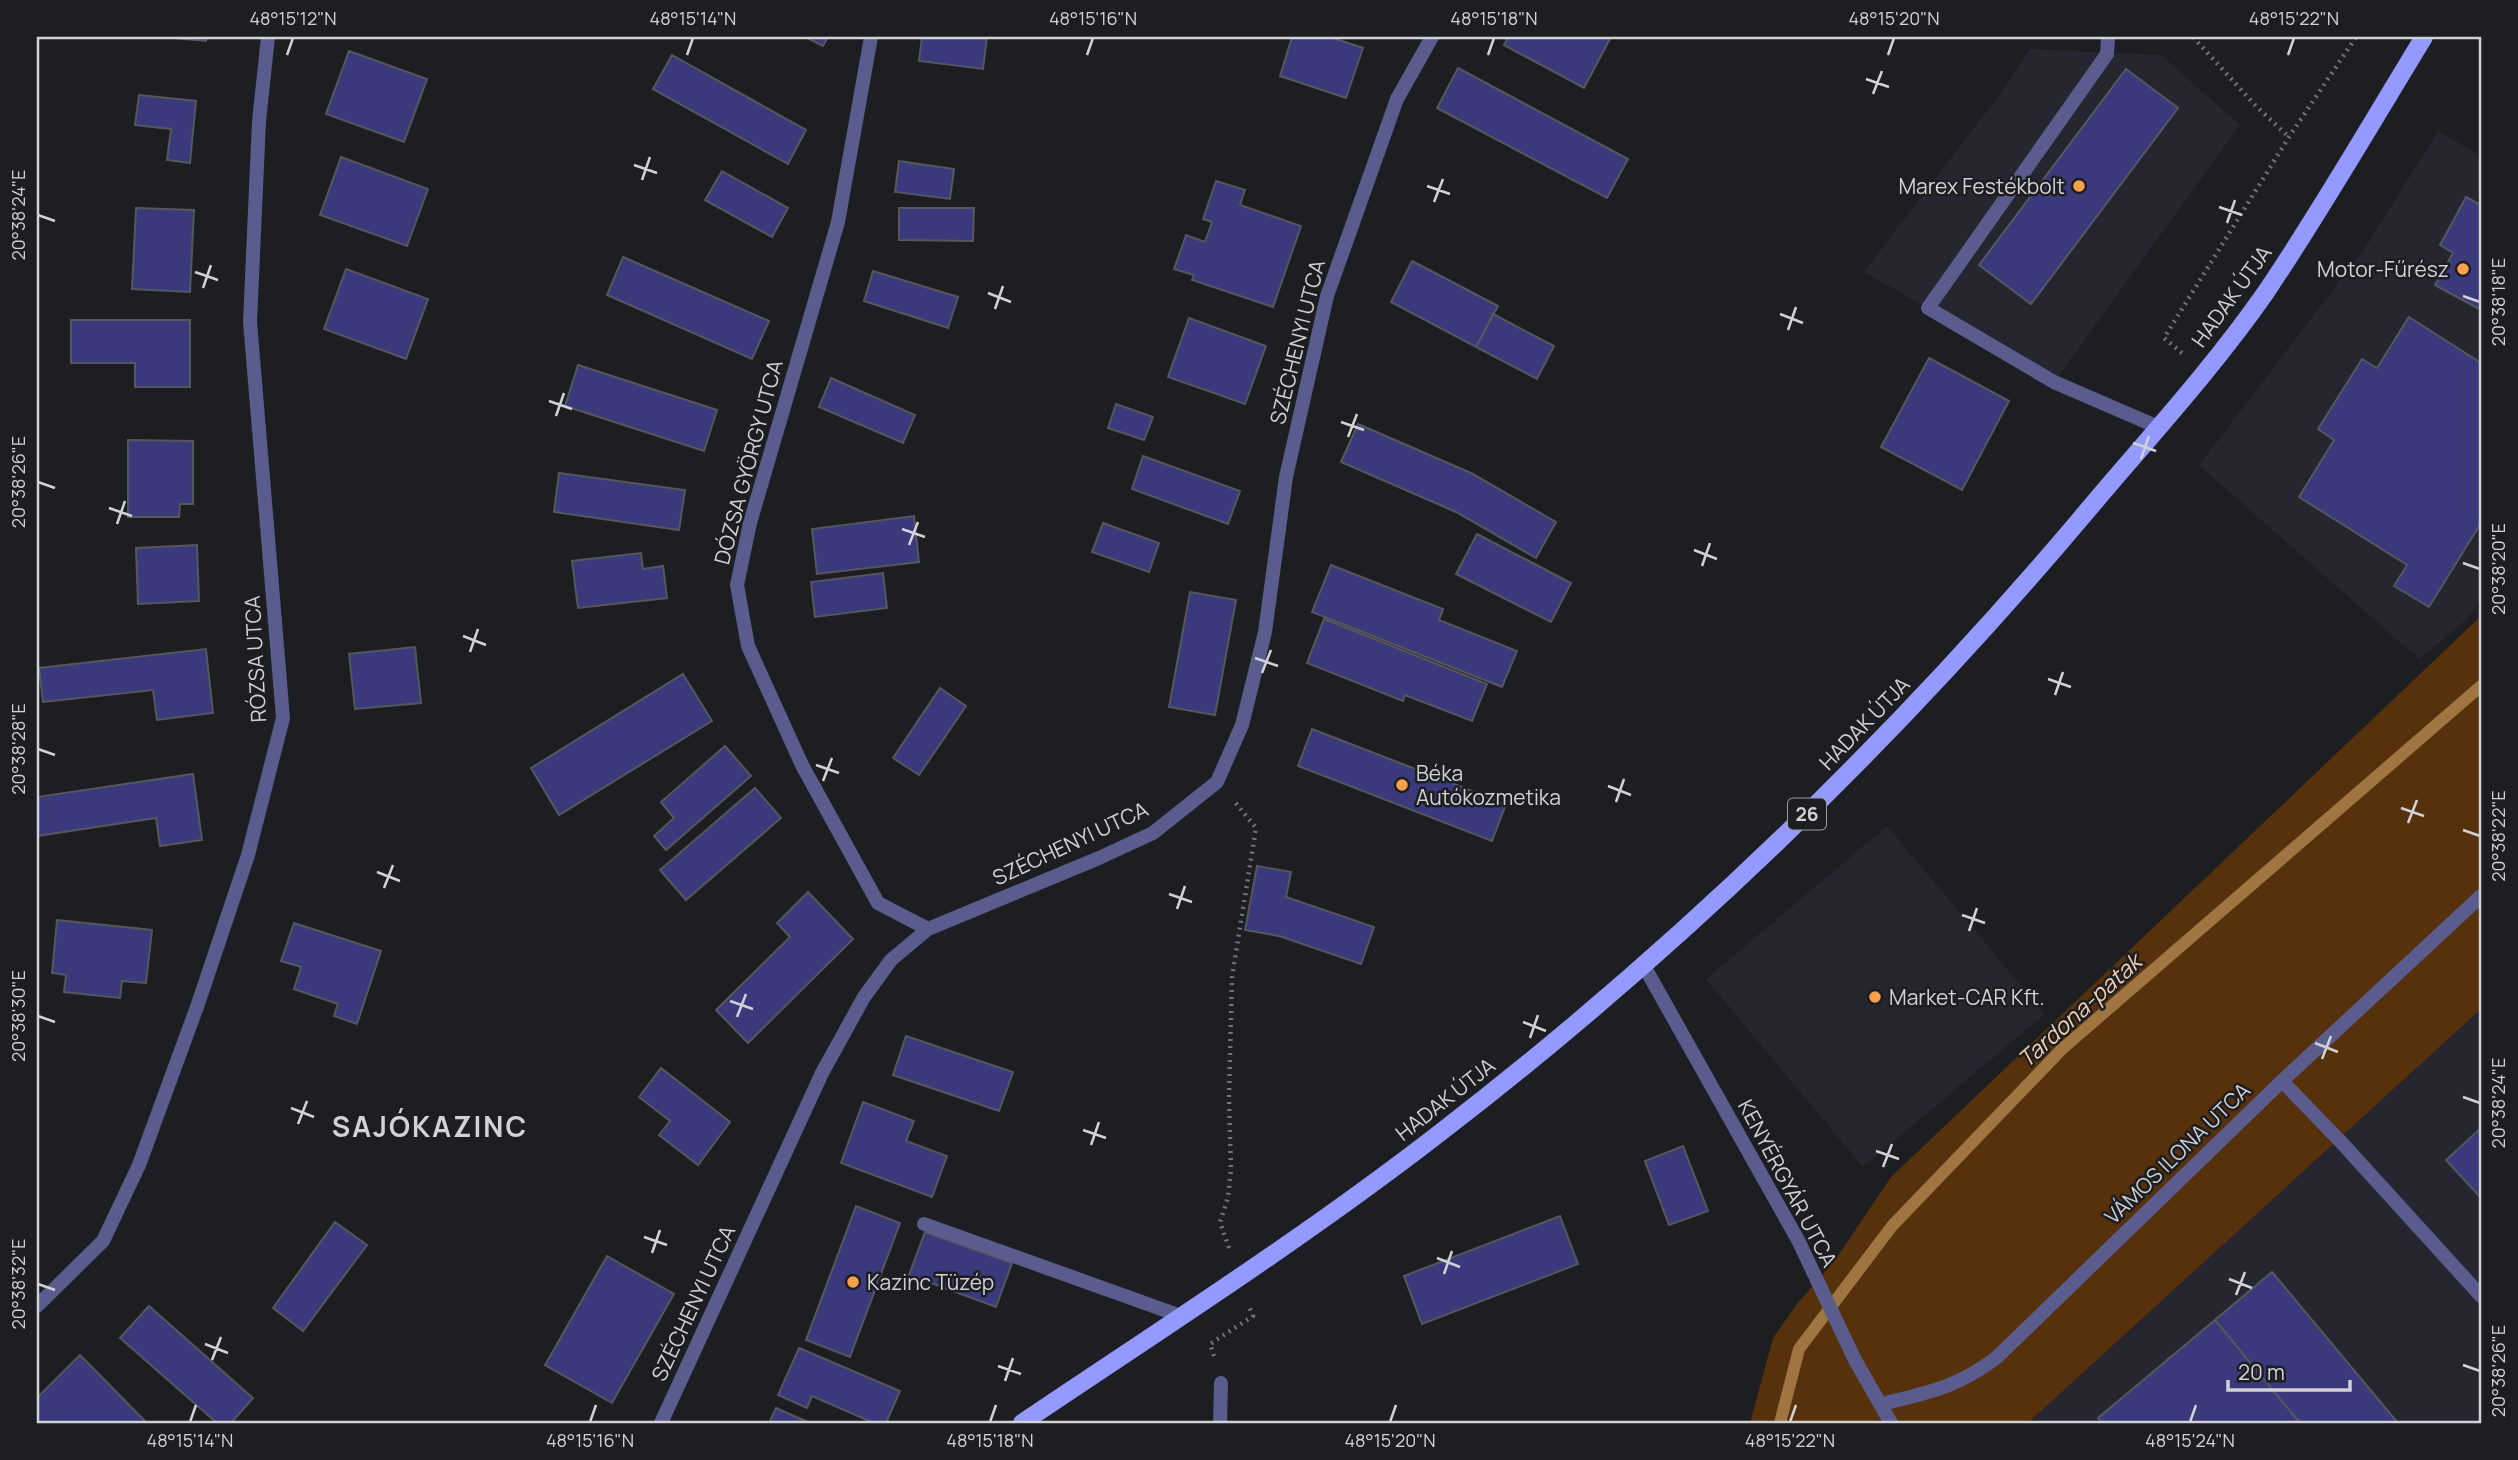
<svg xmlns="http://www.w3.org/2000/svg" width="2518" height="1460" viewBox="0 0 2518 1460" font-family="Manrope,sans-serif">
<rect width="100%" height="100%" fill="#1d1e22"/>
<path fill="#252630" d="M2030 49 2161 55 2240 125 2054 382 2048 376 1864 272 2002 91Z
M2438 131 2481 156V601L2466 620 2419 659 2199 465 2365 248Z
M1887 826 2045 1014 1863 1167 1706 979Z
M2481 1009V1423H2028Z"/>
<path fill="#56310c" d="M2481 616V1009L2028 1423H1750L1773 1338 1797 1304 1835 1260 1891 1177Z"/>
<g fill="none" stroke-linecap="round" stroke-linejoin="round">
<path stroke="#9f7541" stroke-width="12" d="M1780 1423 1799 1349 1892 1226 2062 1049 2481 686"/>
</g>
<path fill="#3a397c" stroke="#56575c" stroke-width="2" d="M161 37H206V41Z
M805 37H828L823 46Z
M922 37H987L983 69 919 61Z
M1292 37H1330L1363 48 1346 98 1280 76Z
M1508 37H1611L1584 88 1504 45Z
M349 51 427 79 404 142 326 114Z
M672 55 806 130 788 164 653 89Z
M1458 68 1628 159 1607 198 1437 108Z
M2126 69 2178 108 2031 304 1979 265Z
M139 95 196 101 190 163 167 160 171 129 135 125Z
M341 157 428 189 407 246 320 215Z
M899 161 954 169 950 199 895 192Z
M722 171 788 208 772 237 705 200Z
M1216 181 1245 190 1240 205 1301 226 1273 307 1192 280 1194 275 1174 269 1186 235 1205 242 1212 222 1203 219Z
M2466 197 2481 205V310L2435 285 2453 253 2440 245Z
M136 208 194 210 190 292 132 289Z
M899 208H974L973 241 899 240Z
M623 257 769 321 752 359 607 295Z
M1412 261 1498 306 1476 347 1391 302Z
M346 269 428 299 406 359 324 329Z
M873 271 958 297 948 328 864 301Z
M1493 314 1554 346 1537 379 1476 347Z
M2409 317 2481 363V523L2429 607 2394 586 2407 565 2299 497 2334 440 2318 429 2362 359 2377 368Z
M1189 318 1266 346 1245 404 1168 377Z
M71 320H190V387H135V363H71Z
M1929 358 2009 401 1962 490 1881 447Z
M578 365 717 410 704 451 565 406Z
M831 378 915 415 903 443 819 407Z
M1116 404 1153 417 1144 440 1108 428Z
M1358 424 1471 473 1556 522 1536 558 1456 512 1341 462Z
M128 440 193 441V504H180L179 517H128Z
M1143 456 1240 491 1228 524 1132 489Z
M559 473 685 490 679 530 554 512Z
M914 516 919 562 817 574 812 529Z
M1103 523 1159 543 1149 572 1092 552Z
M1477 534 1571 583 1551 622 1456 574Z
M197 545 199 601 138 604 136 548Z
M641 553 643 569 663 566 667 598 578 608 572 561Z
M1331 565 1443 609 1439 620 1517 651 1502 687 1312 612Z
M883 573 887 608 815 617 811 582Z
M1190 592 1236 600 1215 715 1169 707Z
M1324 619 1487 684 1472 721 1405 695 1403 701 1307 663Z
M415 647 421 703 355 709 349 654Z
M206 649 213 713 157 720 153 690 43 702 39 668Z
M683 674 712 721 559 815 531 768Z
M940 688 966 706 919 775 893 758Z
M1312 729 1506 804 1492 841 1298 766Z
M725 746 751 776 666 850 654 836 674 818 661 802Z
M193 774 202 840 160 846 156 818 37 836V797Z
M755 788 781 818 686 900 660 870Z
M1257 866 1291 872 1286 897 1374 927 1361 964 1279 936 1245 930Z
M808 892 853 939 748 1043 716 1010 790 937 777 923Z
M57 920 152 930 146 983 122 981 120 998 64 992 66 975 52 973Z
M294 923 381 951 357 1024 334 1016 338 1004 294 989 301 967 281 961Z
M906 1036 1013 1072 999 1111 893 1075Z
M661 1068 730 1122 698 1165 659 1135 670 1121 639 1097Z
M863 1102 914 1121 906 1141 947 1156 932 1197 841 1163Z
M2481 1128V1198L2446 1160Z
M1683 1146 1708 1211 1669 1225 1645 1161Z
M856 1206 900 1223 850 1357 806 1340Z
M1560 1216 1578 1264 1422 1324 1404 1276Z
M335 1222 367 1245 303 1331 273 1308Z
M925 1232 1012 1263 996 1307 909 1275Z
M607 1256 674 1294 612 1403 545 1365Z
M2272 1272 2398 1423H2300L2215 1320Z
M149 1306 253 1398 231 1423H217L120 1338Z
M2215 1320 2300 1423H2102L2098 1418Z
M799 1348 900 1391 886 1423H874L812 1396 807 1408 778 1395Z
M80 1355 147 1423H37V1398Z
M776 1408 810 1423H769Z"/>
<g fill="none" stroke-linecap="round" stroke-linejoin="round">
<path stroke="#727377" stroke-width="4.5" stroke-dasharray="2 5" stroke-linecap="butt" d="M2193 37 2255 105 2289 137
M2182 353 2164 338 2289 137 2356 37
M1229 1248 1220 1222 1228 1198 1231 1170 1229 1098 1232 977 1256 828 1234 801
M1214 1356 1210 1344 1253 1316 1249 1306"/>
<path stroke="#595c8c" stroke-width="14" d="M2108 37 2107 54 1928 308 2054 382 2158 427
M2282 1081 2341 1142 2481 1296
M924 1224 1181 1316"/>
<path stroke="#595c8c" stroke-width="14" d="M871 37 838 222 750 523 737 585 748 646 802 765 878 903 928 929
M1644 966 1798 1240 1855 1360 1891 1423
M37 1306 103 1241 139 1165 198 1004 248 855 283 718 250 322 259 121 268 37
M1882 1404C1929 1392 1956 1388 1996 1358L2282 1081 2481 896
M661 1423 822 1073 864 997 891 960 928 929 1099 858 1153 833 1217 782 1242 725 1265 632 1286 477 1327 296 1397 99 1432 37
M1220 1423 1221 1383"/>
<path stroke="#9499fd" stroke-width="18" d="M1022 1423C1163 1328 1307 1236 1441 1132 1676 951 1891 743 2082 517 2144 443 2211 371 2266 292 2322 209 2372 122 2424 37"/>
</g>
<path fill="none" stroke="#d1d2d5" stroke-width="2.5" d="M287 55 293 38M687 55 693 38M1087 55 1093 38M1488 55 1494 38M1888 55 1894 38M2288 55 2294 38M1866 79 1889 87M1873 94 1882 71M634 165 657 173M642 180 650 157M1427 186 1450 194M1434 202 1443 179M2219 207 2242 215M38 215 55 221M2227 223 2235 200M195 272 218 280M203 288 211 265M988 293 1011 302M2463 296 2480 302M995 309 1003 286M1780 314 1803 323M1788 330 1796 307M549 401 572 409M556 416 564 393M1341 422 1364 430M1348 437 1357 414M2133 443 2156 451M2141 459 2149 436M38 482 55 488M109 508 132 516M117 524 125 501M902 529 925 537M909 545 918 522M1694 550 1717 559M2463 563 2480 569M1702 566 1710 543M463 636 486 645M470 652 478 629M1255 658 1278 666M1262 673 1271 650M2048 679 2071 687M2055 695 2063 672M38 749 55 755M816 765 839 773M823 781 832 758M1608 786 1631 795M1616 802 1624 779M2401 808 2424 816M2408 823 2417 800M2463 830 2480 836M377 872 400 881M384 888 393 865M1169 894 1192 902M1177 909 1185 886M1962 915 1985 923M1969 931 1977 908M730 1001 753 1009M38 1016 55 1022M737 1017 746 994M1523 1022 1546 1031M1530 1038 1538 1015M2315 1043 2338 1052M2322 1059 2331 1036M2463 1097 2480 1103M291 1108 314 1117M298 1124 307 1101M1083 1130 1106 1138M1091 1145 1099 1122M1876 1151 1899 1159M1883 1167 1892 1144M644 1237 667 1245M652 1253 660 1230M1437 1258 1460 1267M1444 1274 1452 1251M2229 1279 2252 1288M38 1284 55 1290M2236 1295 2245 1272M205 1344 228 1353M212 1360 221 1337M2463 1365 2480 1371M998 1366 1021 1374M1005 1381 1013 1358M190 1422 196 1405M590 1422 596 1405M990 1422 996 1405M1390 1422 1396 1405M1790 1422 1796 1405M2190 1422 2196 1405"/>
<g fill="#f8a04b" stroke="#1d1e22" stroke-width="2.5">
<circle cx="2079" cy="186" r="7"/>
<circle cx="2463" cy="269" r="7"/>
<circle cx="1402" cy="785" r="7"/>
<circle cx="1875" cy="997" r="7"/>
<circle cx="853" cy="1282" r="7"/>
</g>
<g text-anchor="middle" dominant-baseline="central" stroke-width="5" stroke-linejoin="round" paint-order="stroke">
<rect fill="#1d1e22" stroke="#9b9c9f" stroke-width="2" x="1788" y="798.5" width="38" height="31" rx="5"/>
<g font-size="19" font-weight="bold" fill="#d1d2d5">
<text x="1807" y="814">26</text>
</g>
<g font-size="21" fill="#d1d2d5" stroke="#1d1e22" text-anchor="start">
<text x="2065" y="186" text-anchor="end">Marex Festékbolt</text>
<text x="2449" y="269" text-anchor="end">Motor-Fűrész</text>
<text x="1416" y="773">Béka<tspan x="1416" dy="24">Autókozmetika</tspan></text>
<text x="1889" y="997">Market-CAR Kft.</text>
<text x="867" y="1282">Kazinc Tüzép</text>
</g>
<g font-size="21" fill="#d1d2d5" stroke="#1d1e22">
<text transform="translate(2231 296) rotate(-54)">HADAK ÚTJA</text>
<text transform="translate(1297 342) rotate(-76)">SZÉCHENYI UTCA</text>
<text transform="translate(748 462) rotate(-75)">DÓZSA GYÖRGY UTCA</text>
<text transform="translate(255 659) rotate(-93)">RÓZSA UTCA</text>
<text transform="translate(1864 723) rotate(-46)">HADAK ÚTJA</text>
<text transform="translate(1070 843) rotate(-25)">SZÉCHENYI UTCA</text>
<text transform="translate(1445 1099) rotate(-38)">HADAK ÚTJA</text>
<text transform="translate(2177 1153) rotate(-44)">VÁMOS ILONA UTCA</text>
<text transform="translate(1788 1183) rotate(62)">KENYÉRGYÁR UTCA</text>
<text transform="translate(693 1303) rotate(-65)">SZÉCHENYI UTCA</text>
</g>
<g font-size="23" font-style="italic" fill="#f3cfb1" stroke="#1d1e22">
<text transform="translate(2079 1010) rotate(-42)">Tardona-patak</text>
</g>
<g font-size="28" font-weight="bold" letter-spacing="2" fill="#d1d2d5" stroke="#1d1e22">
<text x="430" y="1126">SAJÓKAZINC</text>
</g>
</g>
<rect width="2518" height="1460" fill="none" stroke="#1d1e22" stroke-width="77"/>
<path d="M2228 1380v10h122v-10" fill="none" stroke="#d1d2d5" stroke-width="3.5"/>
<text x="2238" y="1380" font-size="21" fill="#d1d2d5" stroke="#1d1e22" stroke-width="5" paint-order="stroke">20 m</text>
<rect x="38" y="38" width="2442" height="1384" fill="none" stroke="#d1d2d5" stroke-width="2.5"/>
<g font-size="18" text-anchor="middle" fill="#d1d2d5">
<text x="293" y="25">48°15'12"N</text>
<text x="693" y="25">48°15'14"N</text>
<text x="1093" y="25">48°15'16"N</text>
<text x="1494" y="25">48°15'18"N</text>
<text x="1894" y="25">48°15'20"N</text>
<text x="2294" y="25">48°15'22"N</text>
<text transform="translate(19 215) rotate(-90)" y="6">20°38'24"E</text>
<text transform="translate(2499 302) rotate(-90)" y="6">20°38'18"E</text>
<text transform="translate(19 482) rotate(-90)" y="6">20°38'26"E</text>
<text transform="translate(2499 569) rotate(-90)" y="6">20°38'20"E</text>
<text transform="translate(19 749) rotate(-90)" y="6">20°38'28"E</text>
<text transform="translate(2499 836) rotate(-90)" y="6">20°38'22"E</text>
<text transform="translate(19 1016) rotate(-90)" y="6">20°38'30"E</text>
<text transform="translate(2499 1103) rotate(-90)" y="6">20°38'24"E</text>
<text transform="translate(19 1284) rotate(-90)" y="6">20°38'32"E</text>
<text transform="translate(2499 1371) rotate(-90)" y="6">20°38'26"E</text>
<text x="190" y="1447">48°15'14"N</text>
<text x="590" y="1447">48°15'16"N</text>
<text x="990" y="1447">48°15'18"N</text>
<text x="1390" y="1447">48°15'20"N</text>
<text x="1790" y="1447">48°15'22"N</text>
<text x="2190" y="1447">48°15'24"N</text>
</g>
</svg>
